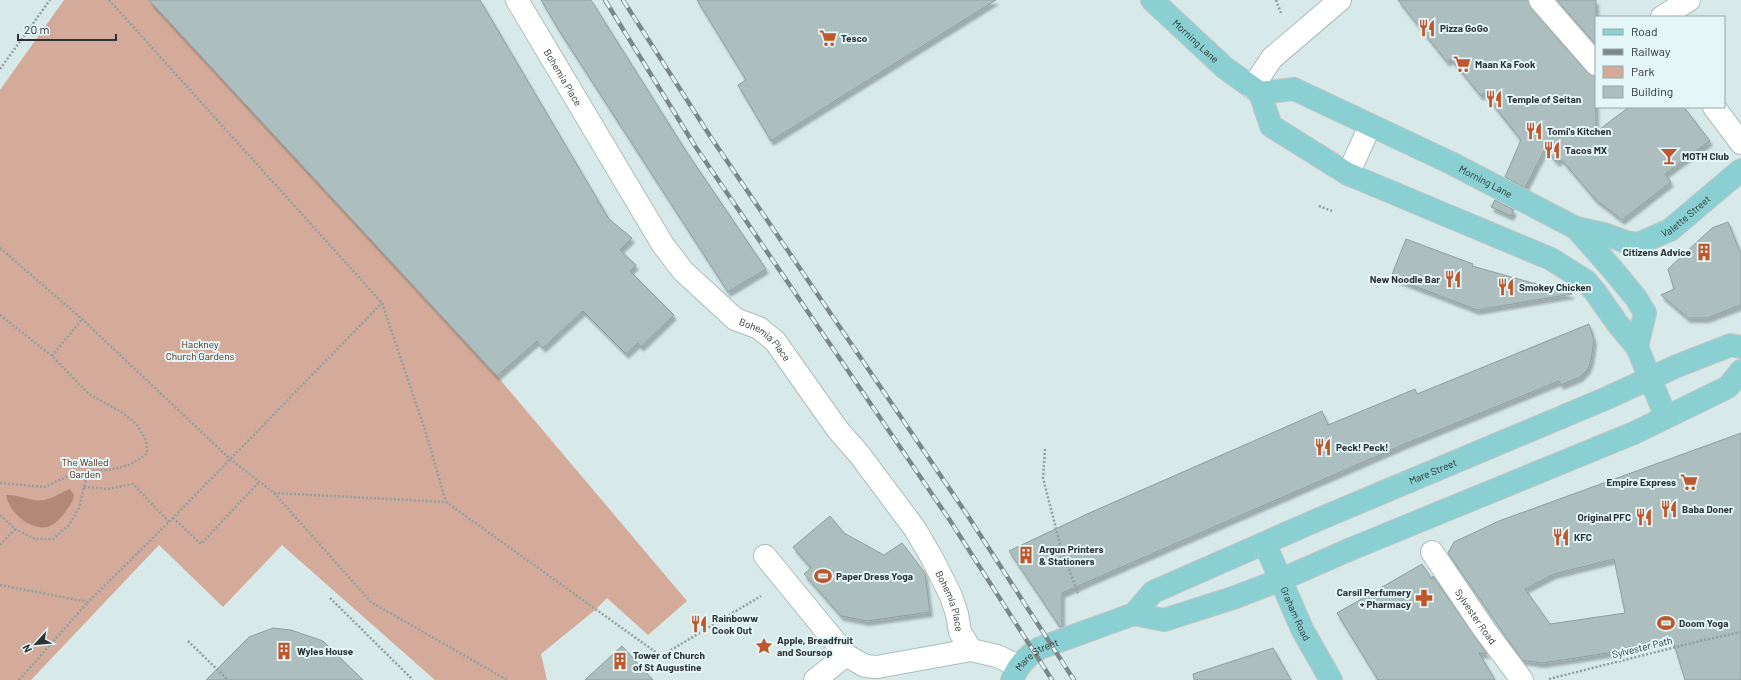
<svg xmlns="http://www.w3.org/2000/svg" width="1741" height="680" viewBox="0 0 1741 680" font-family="Barlow,sans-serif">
<defs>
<filter id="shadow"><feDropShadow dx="2.5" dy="4.5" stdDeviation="1" flood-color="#0004"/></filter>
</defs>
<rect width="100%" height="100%" fill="#d7e9e9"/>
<path fill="#d4ab9b" d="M64 0H149L497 376 687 601 648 635 607 598 595 610 541 654 547 680H435L282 545 223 607 159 545 31 680H0V90Z"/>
<path fill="#b28878" d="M70 489 74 495C73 502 70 505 66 511 62 517 55 525 47 527 30 531 8 511 6 495 19 494 31 502 44 500 52 499 62 492 70 489Z"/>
<path fill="#acbebe" stroke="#8e9f9f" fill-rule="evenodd" filter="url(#shadow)" d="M149 0H480L609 219 632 238 620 250 636 265 630 271 674 315 641 347 638 343 626 354 583 311 543 348 537 341 497 376Z
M541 0H591L686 151 766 269 728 292 560 32Z
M697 0H996L771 141 738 85 746 80Z
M1398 0H1528L1531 8 1587 72 1596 76V132L1629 107H1684L1710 141 1665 174 1671 182 1622 220 1595 199 1561 159 1557 162 1545 149 1525 188 1505 177 1521 140 1484 93 1481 96 1451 59 1447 62Z
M1557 0H1596V45Z
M1495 200 1514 210 1511 216 1491 207Z
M1728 222 1741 254V305L1707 318H1688L1661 295 1674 289 1668 269 1712 228Z
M1406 239 1473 264 1472 266 1572 294 1477 310 1391 277Z
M1589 324 1594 340 1591 360 1588 369 1580 377 1561 385 1559 381 1405 444 1062 593V627H1060L1009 551 1087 514 1322 411 1328 425 1415 389 1417 394Z
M1741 433V680H1685L1672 638 1624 648 1625 650 1576 658 1542 663 1522 660 1448 553 1454 542 1499 521ZM1614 559 1625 613 1550 624 1525 589 1554 574Z
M830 516 844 533 884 555 902 543 925 573 930 612 867 621 841 616 804 574 811 568 793 547Z
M1422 564 1432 579 1433 576 1487 654 1479 653 1495 680H1378L1337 613Z
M273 628 291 630 323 641 363 680H206L249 637Z
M622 646 653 680H585L611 656Z
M1273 648 1291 680H1194L1193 674Z"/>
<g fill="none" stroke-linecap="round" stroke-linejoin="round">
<g stroke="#abbdbd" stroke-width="24">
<g id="minor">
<path id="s1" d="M517 0 663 245 683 271 735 319 759 328 775 341 838 430 859 454 915 529 932 558 951 596 957 614 960 632 971 650"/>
<path d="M1540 0 1596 64"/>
<path d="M1662 17 1689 0"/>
<path d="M1252 88 1272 58 1340 0"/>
<path d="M1714 107 1741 143"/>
<path d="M1348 174 1370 126"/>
<path id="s2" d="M1432 552 1484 629 1522 680"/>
<path d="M765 556 846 655 865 666 877 667 971 650 997 656 1018 666"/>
<path d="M815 680 846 655"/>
</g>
</g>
<g stroke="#c4c6c6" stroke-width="24">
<g id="major">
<path id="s3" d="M1152 0 1225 68 1260 93 1271 126 1348 174 1551 259 1586 281 1596 293 1617 323 1637 347 1666 417"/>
<path id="s4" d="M1260 93 1294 89 1451 163 1576 228 1613 270 1636 298 1645 313 1637 347"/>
<path id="s5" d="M1576 228 1604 234 1626 242 1638 244 1670 230 1741 170"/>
<path id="s6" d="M1265 544 1303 631 1331 680"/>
<path d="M1134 614 1164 620 1233 598 1280 580 1351 549 1634 433 1728 387 1741 371"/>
<path id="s7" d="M1012 680C1018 665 1026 657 1040 648L1134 614 1153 592 1317 520 1607 398 1677 366 1731 345 1741 347"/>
</g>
</g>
<path stroke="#929f9f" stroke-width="2.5" stroke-dasharray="2 2" stroke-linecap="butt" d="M109 0 382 303 425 430 446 502
M1276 0 1281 13
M0 69 50 0
M1319 206 1332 211
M0 248 82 319 230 459 274 493 371 602 507 680
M0 315 52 356 89 394 123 413 137 425 146 440 147 453C129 469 112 470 88 471L79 508 69 525 53 539H35L15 529 0 515
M52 356 82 319
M1045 449 1043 478 1061 548 1078 593
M0 483 45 487 68 476 88 471
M84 487 108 489 133 484 169 522
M274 493 446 502 661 656 761 596
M173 518 201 544 259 482
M0 545 15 529
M0 585 88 602 173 518 382 303
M330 598 413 680
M188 641 228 680
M1549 679 1700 641 1741 632
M19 680 88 602"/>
<use href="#minor" stroke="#fff" stroke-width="22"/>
<use href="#major" stroke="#8ad0d2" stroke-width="22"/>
<g stroke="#7c8888" stroke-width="4.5">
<path id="rail" d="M605 0 695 146 951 522 1052 680
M623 0 710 136 966 513 1074 680"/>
</g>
<use href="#rail" stroke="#e4f6f7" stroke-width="3" stroke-dasharray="9" stroke-linecap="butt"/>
</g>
<defs>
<g id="restaurant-bare" transform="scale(1.38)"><path d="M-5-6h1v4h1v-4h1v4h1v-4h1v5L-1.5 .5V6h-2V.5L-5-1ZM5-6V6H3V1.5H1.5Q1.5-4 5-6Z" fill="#be572c" stroke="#e4f6f7" stroke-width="2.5" paint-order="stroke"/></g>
<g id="supermarket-bare" transform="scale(1.38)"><path d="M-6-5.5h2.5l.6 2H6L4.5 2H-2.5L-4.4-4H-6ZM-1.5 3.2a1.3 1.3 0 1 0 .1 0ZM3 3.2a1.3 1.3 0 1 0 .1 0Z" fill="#be572c" stroke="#e4f6f7" stroke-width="2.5" paint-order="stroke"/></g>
<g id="bar-bare" transform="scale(1.38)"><path d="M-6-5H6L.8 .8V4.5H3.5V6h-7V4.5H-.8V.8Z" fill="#be572c" stroke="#e4f6f7" stroke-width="2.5" paint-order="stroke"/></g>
<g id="building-bare" transform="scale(1.38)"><path d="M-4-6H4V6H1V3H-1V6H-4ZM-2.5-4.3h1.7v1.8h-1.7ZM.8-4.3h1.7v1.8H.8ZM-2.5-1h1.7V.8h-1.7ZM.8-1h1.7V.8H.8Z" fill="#be572c" stroke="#e4f6f7" stroke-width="2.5" paint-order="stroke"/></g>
<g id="stadium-bare" transform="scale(1.38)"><path d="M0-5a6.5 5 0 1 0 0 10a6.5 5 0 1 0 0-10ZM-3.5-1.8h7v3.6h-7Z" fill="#be572c" stroke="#e4f6f7" stroke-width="2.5" paint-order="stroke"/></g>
<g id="pharmacy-bare" transform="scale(1.38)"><path d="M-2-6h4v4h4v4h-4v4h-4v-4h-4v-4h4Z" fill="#be572c" stroke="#e4f6f7" stroke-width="2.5" paint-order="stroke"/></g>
<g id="sight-bare" transform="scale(1.38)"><path d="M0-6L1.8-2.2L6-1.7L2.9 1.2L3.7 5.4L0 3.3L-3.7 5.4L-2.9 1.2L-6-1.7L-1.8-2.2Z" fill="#be572c" stroke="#e4f6f7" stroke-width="2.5" paint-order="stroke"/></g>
</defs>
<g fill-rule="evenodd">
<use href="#restaurant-bare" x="1427" y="28"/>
<use href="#supermarket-bare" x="828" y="38"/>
<use href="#supermarket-bare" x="1462" y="64"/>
<use href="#restaurant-bare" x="1494" y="99"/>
<use href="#restaurant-bare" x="1534" y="131"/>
<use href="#restaurant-bare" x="1552" y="150"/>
<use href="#bar-bare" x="1669" y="156"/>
<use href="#building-bare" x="1704" y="252"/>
<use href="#restaurant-bare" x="1453" y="279"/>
<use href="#restaurant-bare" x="1506" y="287"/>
<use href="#restaurant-bare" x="1323" y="447"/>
<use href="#supermarket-bare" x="1689" y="482"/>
<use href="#restaurant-bare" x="1669" y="509"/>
<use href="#restaurant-bare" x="1644" y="517"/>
<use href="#restaurant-bare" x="1561" y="537"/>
<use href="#building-bare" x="1026" y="555"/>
<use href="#stadium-bare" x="823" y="576"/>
<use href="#pharmacy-bare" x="1424" y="598"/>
<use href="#stadium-bare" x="1666" y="623"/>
<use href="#restaurant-bare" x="699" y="624"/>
<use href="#sight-bare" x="764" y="646"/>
<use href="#building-bare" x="284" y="651"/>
<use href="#building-bare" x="620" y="661"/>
</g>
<g text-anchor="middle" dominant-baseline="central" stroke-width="4" stroke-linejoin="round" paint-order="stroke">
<g font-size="10" font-weight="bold" fill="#2c3333" stroke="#e4f6f7" text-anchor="start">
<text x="1440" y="28">Pizza GoGo</text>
<text x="841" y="38">Tesco</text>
<text x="1475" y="64">Maan Ka Fook</text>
<text x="1507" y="99">Temple of Seitan</text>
<text x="1547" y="131">Tomi's Kitchen</text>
<text x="1565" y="150">Tacos MX</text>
<text x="1682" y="156">MOTH Club</text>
<text x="1691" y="252" text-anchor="end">Citizens Advice</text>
<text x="1440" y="279" text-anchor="end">New Noodle Bar</text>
<text x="1519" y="287">Smokey Chicken</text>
<text x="1336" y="447">Peck! Peck!</text>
<text x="1676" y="482" text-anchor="end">Empire Express</text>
<text x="1682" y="509">Baba Doner</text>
<text x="1631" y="517" text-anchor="end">Original PFC</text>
<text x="1574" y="537">KFC</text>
<text x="1039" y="549">Argun Printers<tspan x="1039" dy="12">&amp; Stationers</tspan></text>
<text x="836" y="576">Paper Dress Yoga</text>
<text x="1411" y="592" text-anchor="end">Carsil Perfumery<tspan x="1411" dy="12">+ Pharmacy</tspan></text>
<text x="712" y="618">Rainboww<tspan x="712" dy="12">Cook Out</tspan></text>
<text x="1679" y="623">Doom Yoga</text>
<text x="777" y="640">Apple, Breadfruit<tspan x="777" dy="12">and Soursop</tspan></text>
<text x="297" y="651">Wyles House</text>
<text x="633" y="655">Tower of Church<tspan x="633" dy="12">of St Augustine</tspan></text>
</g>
<g font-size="10" fill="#2c3333" stroke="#e4f6f7">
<text stroke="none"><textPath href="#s3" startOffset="60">Morning Lane</textPath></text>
<text stroke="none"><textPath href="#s1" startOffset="90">Bohemia Place</textPath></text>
<text stroke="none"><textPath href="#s4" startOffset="247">Morning Lane</textPath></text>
<text stroke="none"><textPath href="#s5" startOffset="120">Valette Street</textPath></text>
<text stroke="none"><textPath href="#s1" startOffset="426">Bohemia Place</textPath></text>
<text stroke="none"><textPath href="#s7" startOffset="477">Mare Street</textPath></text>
<text stroke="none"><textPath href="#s1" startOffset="750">Bohemia Place</textPath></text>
<text stroke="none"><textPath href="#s6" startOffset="76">Graham Road</textPath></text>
<text stroke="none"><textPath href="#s2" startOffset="78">Sylvester Road</textPath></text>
<text transform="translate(1642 647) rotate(-14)">Sylvester Path</text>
<text stroke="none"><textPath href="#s7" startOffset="37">Mare Street</textPath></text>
</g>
<g font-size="10" fill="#5c260f" stroke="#e4f6f7">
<text x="200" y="344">Hackney<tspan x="200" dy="12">Church Gardens</tspan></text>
<text x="85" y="462">The Walled<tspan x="85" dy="12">Garden</tspan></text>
</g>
</g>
<rect x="1595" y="16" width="130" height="92" fill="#e4f6f7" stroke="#9aa8a9"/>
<rect x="1603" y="29" width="20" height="6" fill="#8ad0d2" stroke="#9aa8a9"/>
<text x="1631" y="36" font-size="12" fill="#2c3333">Road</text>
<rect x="1603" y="49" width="20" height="6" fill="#7c8888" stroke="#9aa8a9"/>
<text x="1631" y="56" font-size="12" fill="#2c3333">Railway</text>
<rect x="1603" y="66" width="20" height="12" fill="#d4ab9b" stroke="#9aa8a9"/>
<text x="1631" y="76" font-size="12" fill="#2c3333">Park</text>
<rect x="1603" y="86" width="20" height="12" fill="#acbebe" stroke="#9aa8a9"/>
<text x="1631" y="96" font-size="12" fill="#2c3333">Building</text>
<g transform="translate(36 644) rotate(243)" stroke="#e4f6f7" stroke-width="3" paint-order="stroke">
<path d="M0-3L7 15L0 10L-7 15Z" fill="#2c3333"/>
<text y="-6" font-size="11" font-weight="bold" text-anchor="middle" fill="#2c3333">N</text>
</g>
<path d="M18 34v6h98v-6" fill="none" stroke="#2c3333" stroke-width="2"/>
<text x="24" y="34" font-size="12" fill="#2c3333" stroke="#e4f6f7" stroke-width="3" paint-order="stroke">20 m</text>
</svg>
